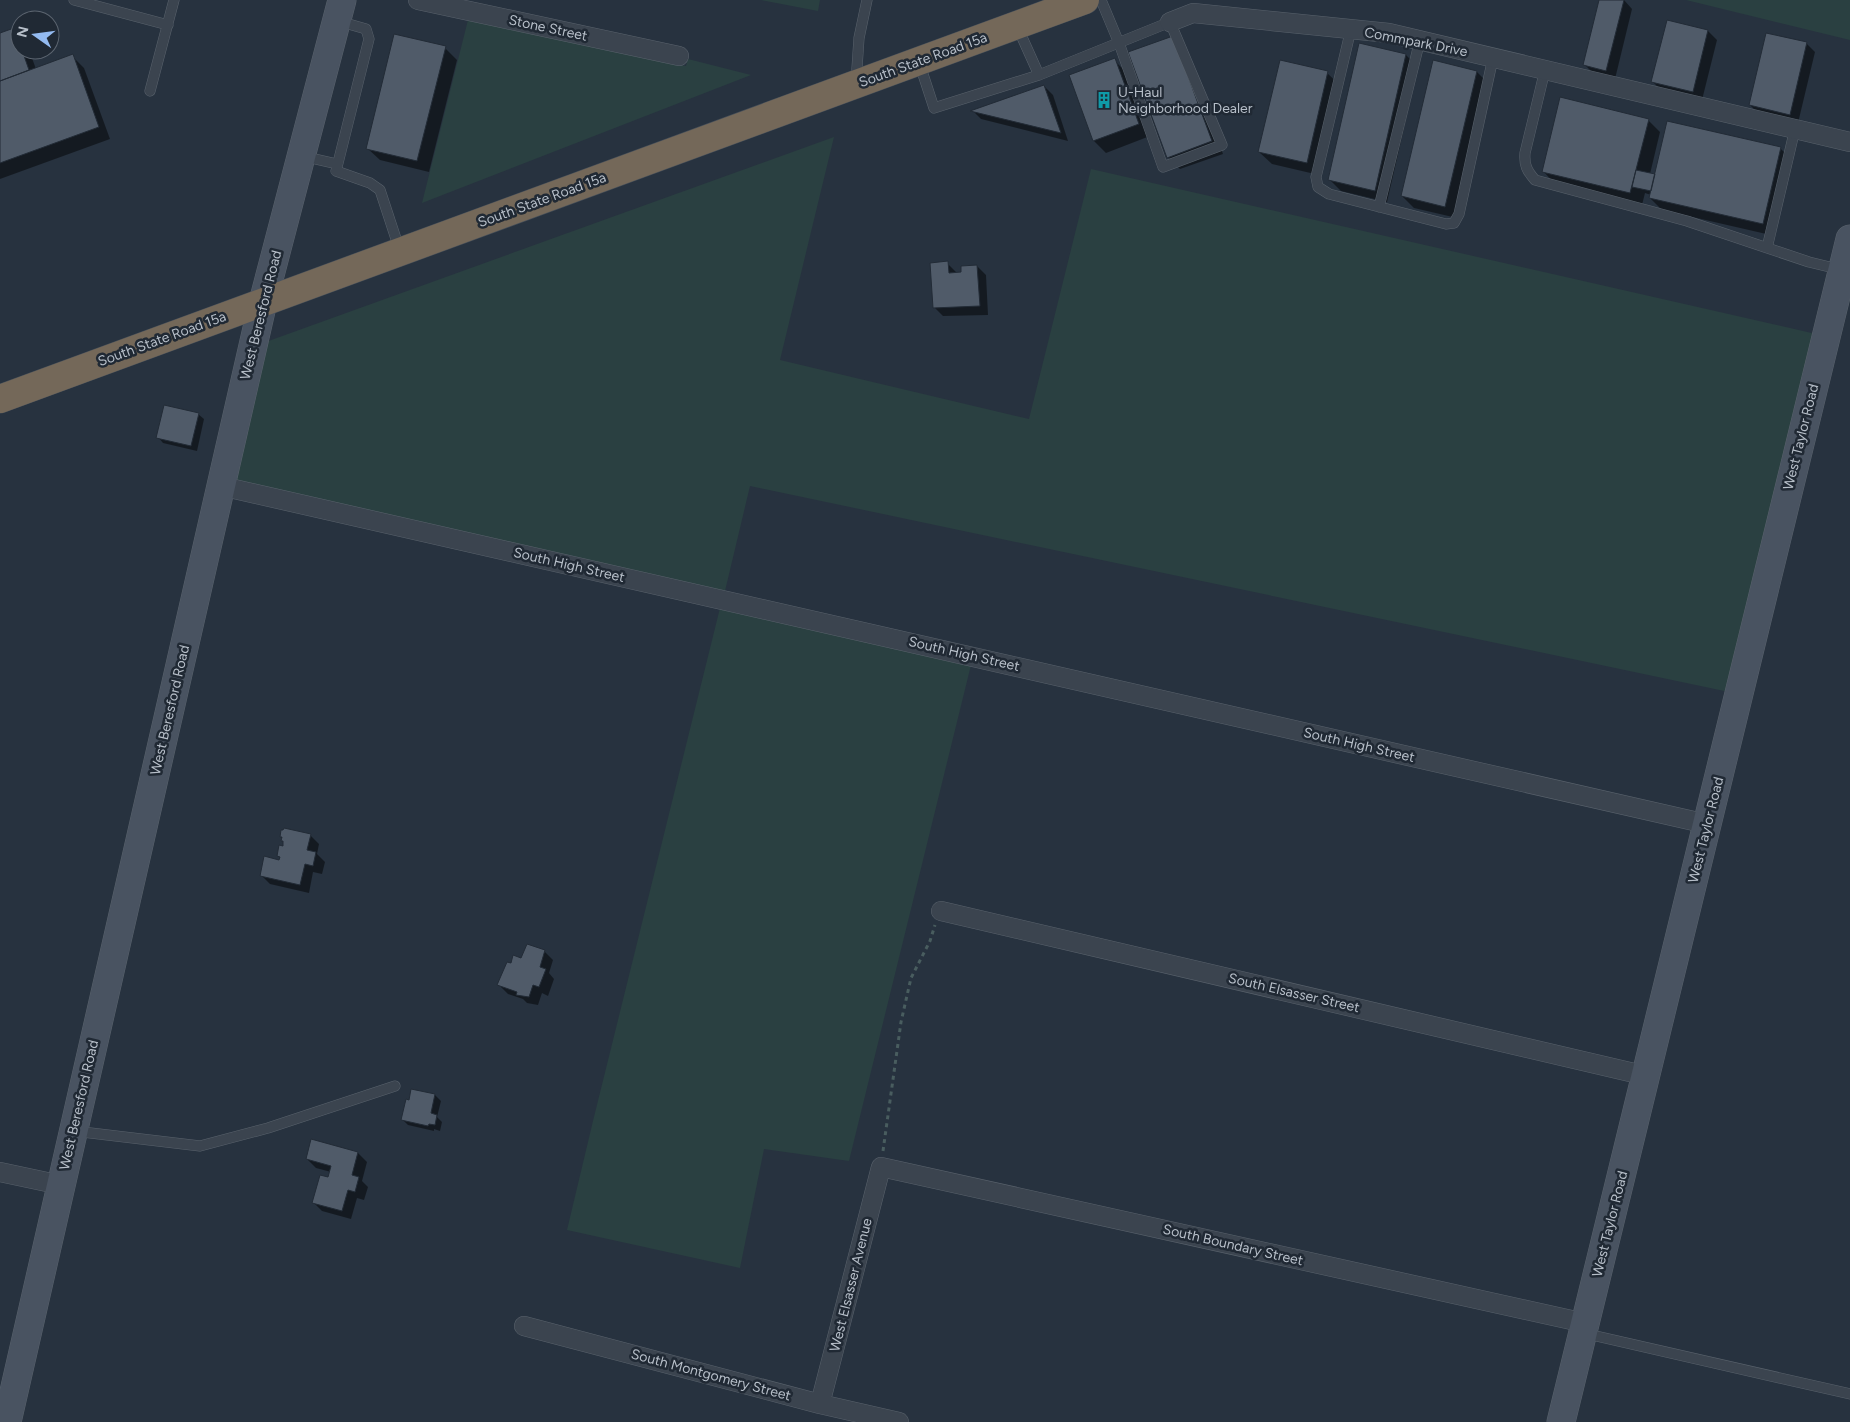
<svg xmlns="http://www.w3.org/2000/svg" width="1850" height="1422" viewBox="0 0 1850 1422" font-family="Figtree,sans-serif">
<rect width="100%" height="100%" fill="#27323f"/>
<path fill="#2a4041" d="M761 0H820L818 11Z
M1686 0H1850V40Z
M468 20 686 66 688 59 751 75 422 203Z
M834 137 780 360 1029 419 1091 169 1816 334 1729 692 750 486 725 591 232 480 263 343Z
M720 608 971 665 849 1161 764 1149 740 1268 567 1230 593 1121Z"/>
<path fill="#0007" d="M1601 0H1624L1632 9 1615 79 1593 73 1584 64Z
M1667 21 1708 31 1717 40 1702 100 1661 90 1652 81Z
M14 29 20 35V50H29L36 69 72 56 84 68 110 139 0 179V34Z
M1806 43 1815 52 1798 123 1759 114 1750 105Z
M445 48 457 60 429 172 380 160 367 148Z
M1185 49 1223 154 1180 169 1168 157Z
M1406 55 1418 67 1387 202 1341 191 1329 179Z
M1114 60 1126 72 1150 136 1106 153 1094 141 1070 76Z
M1434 62 1477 72 1489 84 1457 218 1414 208 1402 196Z
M1327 73 1340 85 1319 175 1272 164 1259 152Z
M1044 86 1053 95 1068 141 981 119 973 111Z
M1648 120 1660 132 1650 174 1655 175 1780 148 1792 160 1775 236 1662 210 1650 198 1651 195 1645 193 1642 205 1555 184 1543 171Z
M947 263 956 272V274L977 266 986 275 988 315 943 316 934 307Z
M198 414 204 419 197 451 163 443 158 437Z
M310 835 319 844 317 854 325 862 322 874 313 872 309 893 270 884 261 875 280 861 281 858 278 856 285 843 281 837Z
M544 951 553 960 549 973 554 979 548 996 542 993 538 1005 527 1003 523 999 508 994 499 985 511 964Z
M412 1091 435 1095 441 1101 437 1117 442 1122 440 1131 434 1129V1131L408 1125 403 1120Z
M312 1141 358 1153 367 1162 362 1181 368 1187 364 1200 357 1198 351 1219 322 1211 313 1202 329 1179 331 1172 316 1168 307 1159Z"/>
<path fill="#505b69" stroke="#222b36" d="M1599 0H1624L1606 71 1583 65Z
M1667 20 1708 30 1693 92 1651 82Z
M14 28 20 44V50H22L29 70 0 81V33Z
M1766 33 1807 42 1790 115 1749 105Z
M394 34 446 46 417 161 366 149Z
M1173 36 1212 141 1167 158 1128 52Z
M1359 43 1406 54 1375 191 1328 180Z
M73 54 99 127 0 163V81Z
M1115 58 1139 124 1093 141 1069 75Z
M1280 60 1328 71 1307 163 1258 152Z
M1433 60 1477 71 1445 207 1401 196Z
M1044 85 1061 133 970 111Z
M1560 97 1649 119 1630 193 1542 172Z
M1667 121 1781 147 1763 224 1649 198Z
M1636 170 1655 174 1651 191 1632 187Z
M948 261 949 273 961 272V266L977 265 980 306 933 308 930 263Z
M164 405 199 413 191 446 156 438Z
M284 828 311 834 307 850 316 852 313 866 305 864 300 885 260 876 264 856 279 860 280 857 277 856 279 845 283 846V841H281L282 837H280L281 830H283Z
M527 944 545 950 540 967 546 969 539 987 533 985 529 997 516 995 517 992 497 985 507 962 511 963 513 955 521 958Z
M411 1089 435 1094 431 1113 437 1115 435 1125 429 1124 428 1126 401 1120 406 1099 409 1100Z
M311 1139 358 1152 352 1175 359 1177 355 1192 348 1190 342 1211 312 1203 320 1175 328 1177 331 1166 306 1159Z"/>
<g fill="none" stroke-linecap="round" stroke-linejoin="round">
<g stroke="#59626c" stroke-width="11">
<path id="lane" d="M74 0 168 25
M338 21 366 29 369 39 336 171 370 183 380 190 400 251
M1017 26 1039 75 1170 22 1222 145 1163 167 1119 43 1101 0
M1351 29 1316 177 1318 187 1329 194 1446 224 1454 223 1459 214 1493 58
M919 62 934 108 1039 75
M1545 70 1525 153C1524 165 1527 171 1535 180L1687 221 1809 262 1842 270
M856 83 859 38 867 0
M150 91 174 0
M302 156 337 164
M1379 207 1420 40
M1767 248 1795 129
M74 1131 200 1146 268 1128 395 1086
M1583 1333 1850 1394"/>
</g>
<g stroke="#59626c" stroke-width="20">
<path id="street" d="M418 0 679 56
M1170 22 1193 13 1389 33 1850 142
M221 486 1707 824
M941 911 1647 1076
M0 1172 61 1185
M524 1326 820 1404 899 1422
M820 1404 881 1167 1585 1323"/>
</g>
<g stroke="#59626c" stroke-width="29">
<path id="secondary" d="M7 1422 263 302 342 0
M1561 1422 1850 239"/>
</g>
<g stroke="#464f59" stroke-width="29">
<path id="highway" d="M0 399 1085 0"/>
</g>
<path stroke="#495d5f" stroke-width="3" stroke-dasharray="4 4" stroke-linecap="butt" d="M883 1151 901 1022 911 978 930 941 935 925"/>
<use href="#lane" stroke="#3b444f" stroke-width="10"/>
<use href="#street" stroke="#3b444f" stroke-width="19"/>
<use href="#secondary" stroke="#495361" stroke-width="28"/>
<use href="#highway" stroke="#746859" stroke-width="28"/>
</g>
<defs>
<g id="building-bare" transform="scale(1.35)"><path d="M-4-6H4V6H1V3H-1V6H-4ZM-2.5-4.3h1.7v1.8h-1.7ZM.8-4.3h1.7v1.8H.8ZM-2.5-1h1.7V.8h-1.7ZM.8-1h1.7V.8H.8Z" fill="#0f9aa8" stroke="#202934" stroke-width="2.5" paint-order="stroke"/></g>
</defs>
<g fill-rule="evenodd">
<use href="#building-bare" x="1104" y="100"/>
</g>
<g text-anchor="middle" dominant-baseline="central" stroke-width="5" stroke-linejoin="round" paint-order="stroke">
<g font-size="14" fill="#b7bfc9" stroke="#202934">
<text transform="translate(548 28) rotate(12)">Stone Street</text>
<text transform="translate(1416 42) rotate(11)">Commpark Drive</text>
<text transform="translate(923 60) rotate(-20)">South State Road 15a</text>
<text transform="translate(542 200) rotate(-20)">South State Road 15a</text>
<text transform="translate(261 315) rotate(-76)">West Beresford Road</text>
<text transform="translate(162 339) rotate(-20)">South State Road 15a</text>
<text transform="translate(1801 437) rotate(-76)">West Taylor Road</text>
<text transform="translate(569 565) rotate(13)">South High Street</text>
<text transform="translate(964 654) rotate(13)">South High Street</text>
<text transform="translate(170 710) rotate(-77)">West Beresford Road</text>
<text transform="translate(1359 745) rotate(13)">South High Street</text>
<text transform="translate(1706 830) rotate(-76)">West Taylor Road</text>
<text transform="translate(1294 993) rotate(13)">South Elsasser Street</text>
<text transform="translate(79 1105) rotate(-77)">West Beresford Road</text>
<text transform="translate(1610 1224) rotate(-76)">West Taylor Road</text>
<text transform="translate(1233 1245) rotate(13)">South Boundary Street</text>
<text transform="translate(851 1285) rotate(-76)">West Elsasser Avenue</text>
<text transform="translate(711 1375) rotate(15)">South Montgomery Street</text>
</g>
<g font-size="14" fill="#b7bfc9" stroke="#202934" text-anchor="start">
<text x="1118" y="92">U-Haul<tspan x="1118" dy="16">Neighborhood Dealer</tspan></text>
</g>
</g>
<g transform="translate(35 35) rotate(284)"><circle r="24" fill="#202934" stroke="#5c6570"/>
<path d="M0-4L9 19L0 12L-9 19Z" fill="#94bbf1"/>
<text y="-8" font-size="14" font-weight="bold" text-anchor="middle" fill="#b7bfc9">N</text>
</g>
</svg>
